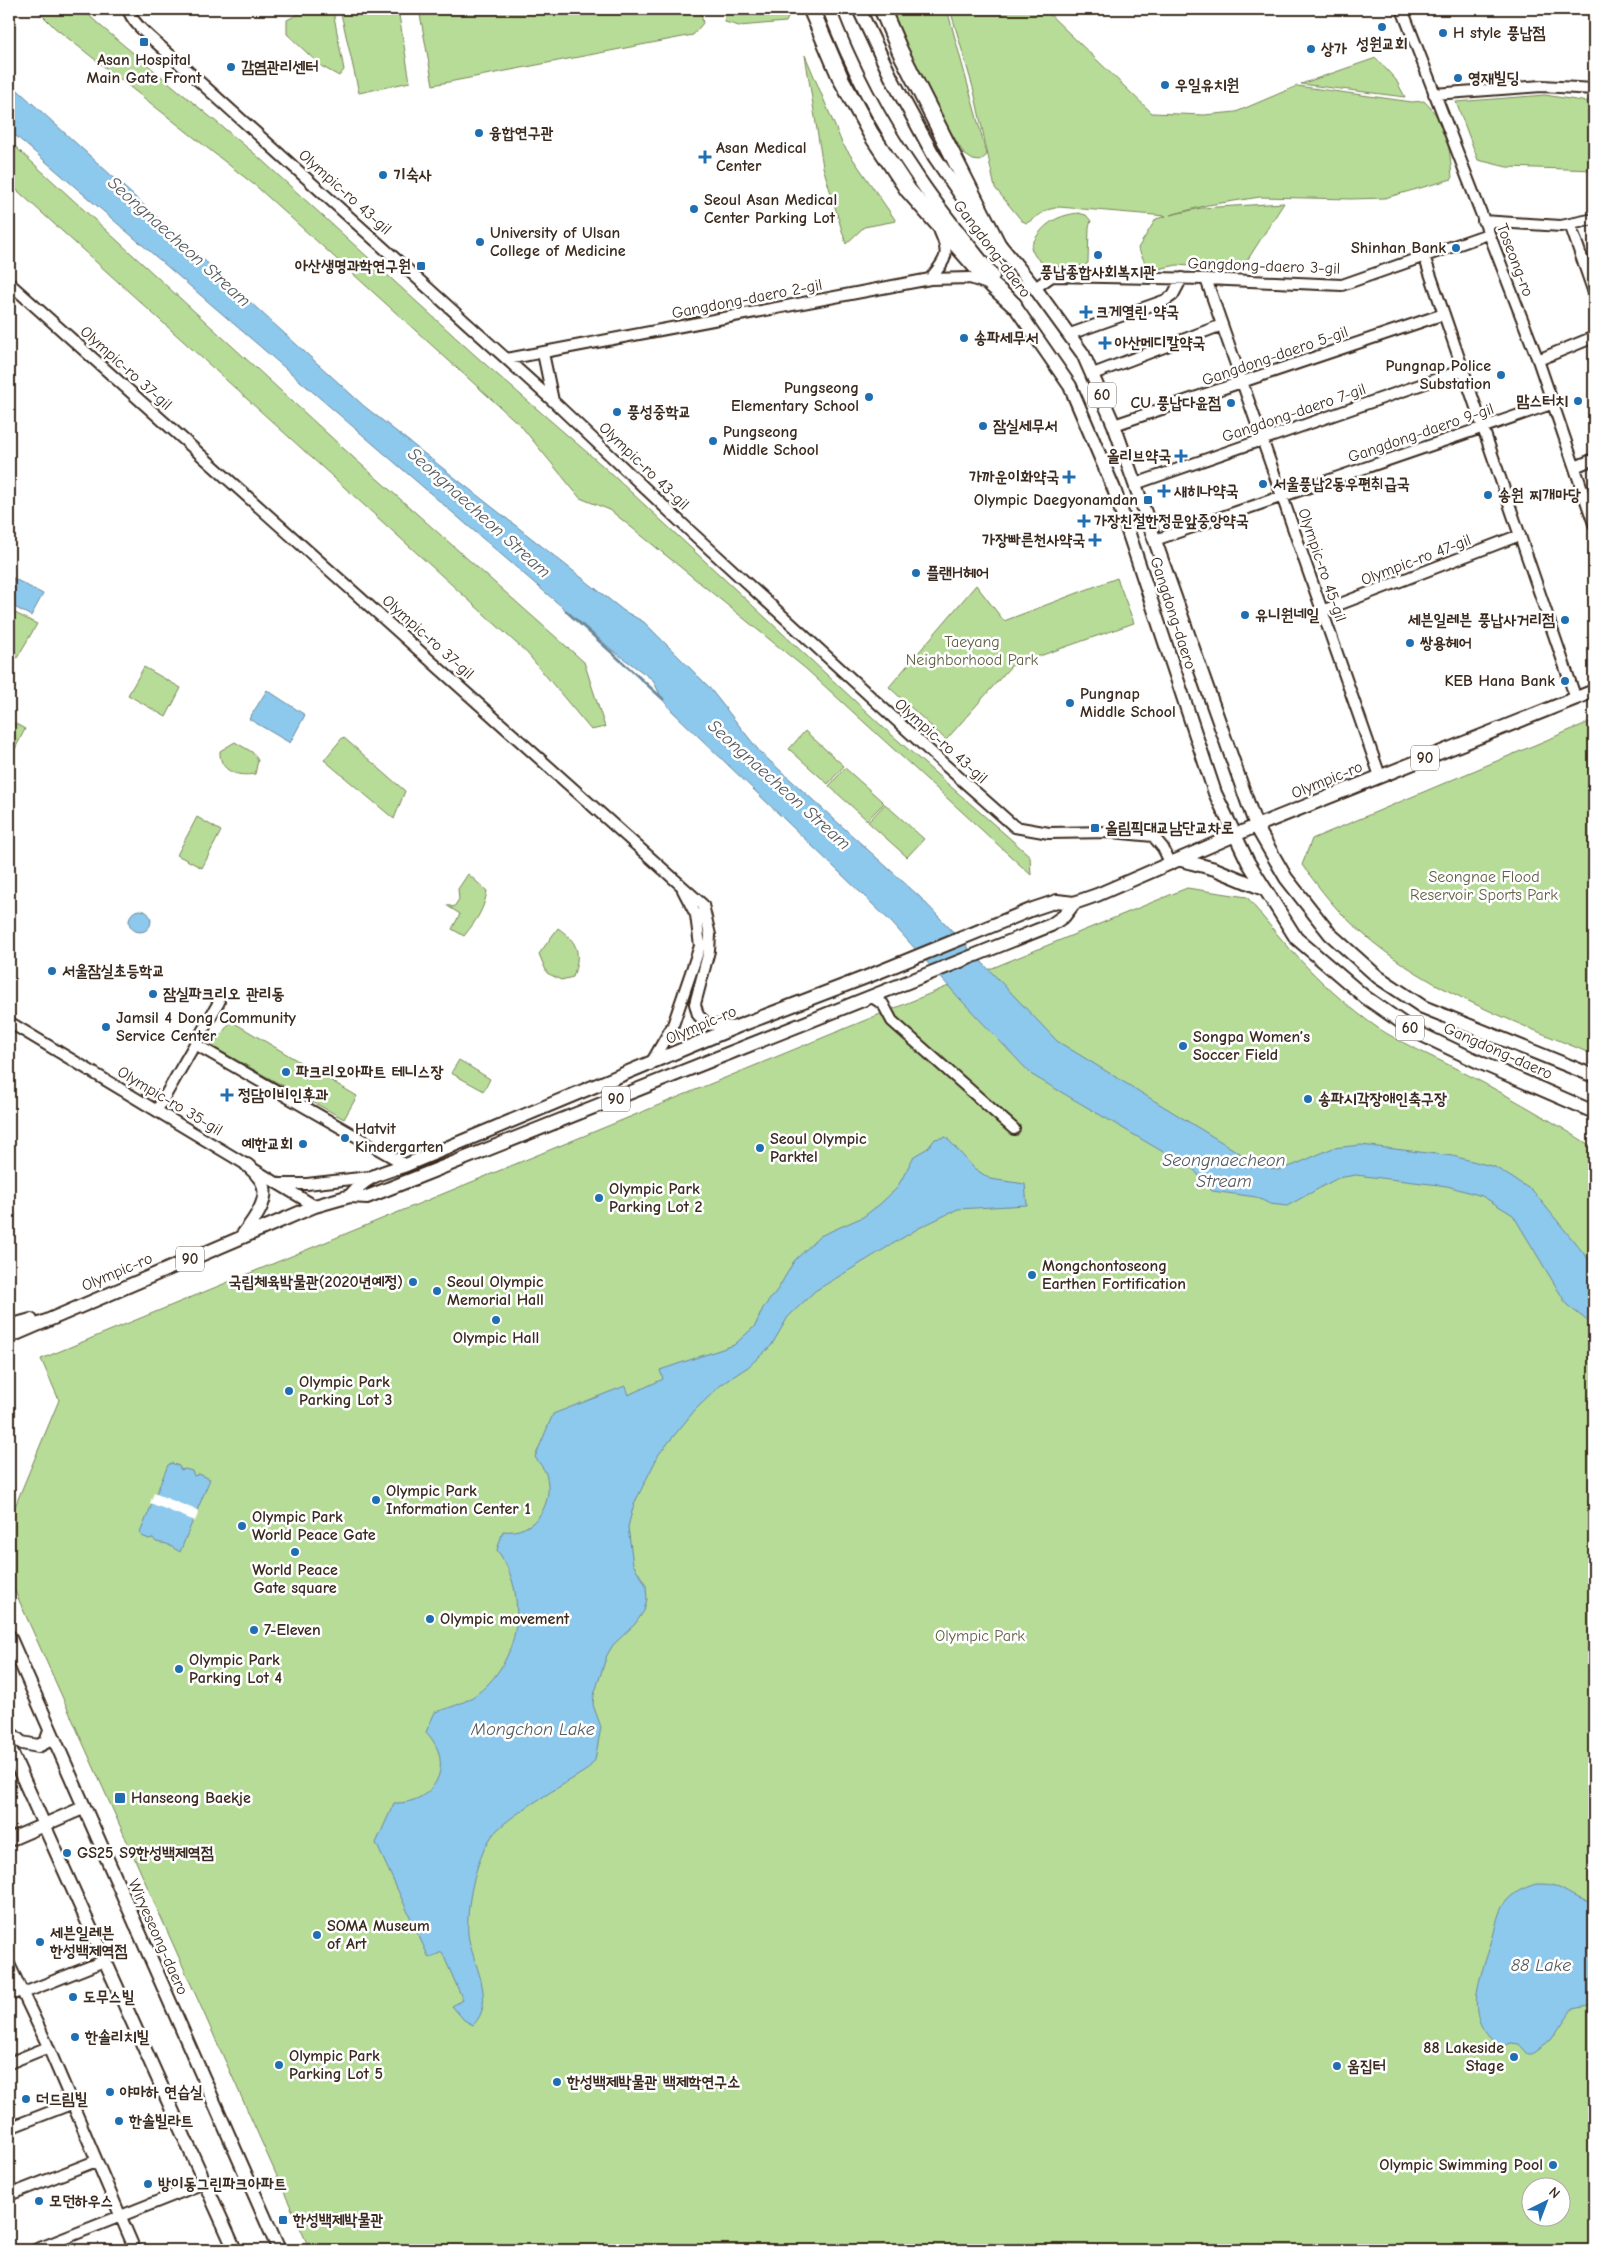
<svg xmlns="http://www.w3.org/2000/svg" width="1603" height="2259" viewBox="0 0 1603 2259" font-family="'Comic Neue','Poor Story',sans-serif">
<rect width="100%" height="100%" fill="#fff"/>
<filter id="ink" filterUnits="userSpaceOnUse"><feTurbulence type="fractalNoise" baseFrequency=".02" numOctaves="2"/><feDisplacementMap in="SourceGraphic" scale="10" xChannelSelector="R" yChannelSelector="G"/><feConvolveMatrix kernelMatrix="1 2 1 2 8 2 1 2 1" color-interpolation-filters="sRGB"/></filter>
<g filter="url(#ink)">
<path fill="#b7dc97" stroke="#79835a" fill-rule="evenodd" d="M36 9H82L103 28 255 154 477 357 604 467 885 729 1030 856 1031 875 806 669 610 510 580 498 521 426 257 187 55 28Z
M308 9 333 11 344 70 339 76 321 66 287 34V20Z
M340 9H398L410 82 359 93Z
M419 9H700L703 23 693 35 433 85Z
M724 9H792L786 22 739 26 725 22Z
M886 9H947L987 155 980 161 973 160 964 154 901 49Z
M950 9H1044L1152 113 1204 115 1236 112 1297 86 1412 102 1424 101C1448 124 1450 148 1452 179L1385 198 1351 199 1260 197 1208 205 1170 215 1201 208 1284 203 1241 270 1177 265 1149 271 1138 248 1156 219 1166 216 1059 207 1047 210 1027 223 1022 221 995 188 974 91Z
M805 55 842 143 896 221 864 227 846 244 823 167Z
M1376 58 1396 80 1405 97 1301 84Z
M1545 95 1594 103V170L1507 167 1478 160 1456 102Z
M9 141 355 459 584 662 605 727 591 730 527 653 9 183Z
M1078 213 1086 215 1091 221 1089 227 1088 263 1084 266C1063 266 1038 272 1031 247 1041 225 1055 216 1078 213Z
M1117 578 1134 623 1011 666 946 740 889 687 976 585 1004 621Z
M9 610 37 624 17 658 9 653Z
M144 667 181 688 166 717 128 695Z
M9 720 25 729 9 761Z
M1594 720V1055C1507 1018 1415 987 1346 918 1330 903 1316 883 1302 865L1312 839Z
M805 731 844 766 828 784 789 749Z
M343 737 405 791 394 819 324 760Z
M235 742 252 752 258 760 255 774C238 777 219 772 220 751Z
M845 768 884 803 867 820 829 786Z
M885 804 924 839 907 857 868 822Z
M197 817 221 831 202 868 177 855Z
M468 874 487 891C484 910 476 921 464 936L452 929 460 914 446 905 454 907 459 899 458 889Z
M1187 888 1247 897C1286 947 1326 992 1378 1028 1401 1043 1425 1053 1449 1065 1498 1090 1548 1118 1594 1148V2250H310L9 1578V1513L13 1511 59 1400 41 1359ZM1530 2186H1560V2216H1530Z
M558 928C579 943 581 953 573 977L561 980 547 973 539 954Z
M231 1021 357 1096 344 1119 212 1047Z
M459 1060 490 1079 484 1091 451 1073Z"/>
<path fill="#8dc8ed" stroke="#6c899a" d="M9 82 364 406 624 611 644 622 708 686 760 752 920 897 1057 1041 1259 1165 1277 1170 1294 1165 1333 1148 1361 1145 1453 1156 1495 1167 1533 1191 1594 1266V1326L1567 1305 1513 1215 1482 1196 1447 1186 1356 1175 1338 1178 1287 1206 1270 1204 1256 1197 1212 1191 1194 1170 1032 1075 960 999 892 923 672 711 662 699 653 680 612 650 9 130Z
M11 577 43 594 31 616 9 604V582Z
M267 690 305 715 290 743 249 719Z
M129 921a11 11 0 1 1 22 0a11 11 0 1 1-22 0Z
M946 1137 974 1168 990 1179 1025 1184 1027 1205 958 1209 919 1228 815 1291 788 1317 771 1346 748 1367 722 1384 695 1410 659 1454 634 1504 628 1527 633 1564 646 1585 647 1599 644 1611 635 1624 613 1645 607 1655 594 1695 593 1705 601 1727 595 1760 588 1769C566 1784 506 1816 492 1836 475 1860 466 1906 468 1934 471 1961 498 2001 473 2025L464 2020 452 2006 463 2000 442 1952 429 1958 376 1843 394 1803C436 1804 456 1763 426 1732L435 1712C449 1708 462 1704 474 1696 521 1663 530 1595 497 1550L503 1531C535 1535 555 1503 546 1474 544 1468 538 1462 535 1457L553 1414 625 1386 628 1395 663 1379 660 1370 734 1345 755 1326 763 1308 778 1289 794 1261 820 1236 863 1217 880 1204 897 1188 914 1156 928 1148 935 1139Z
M171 1463 179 1466 181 1470 185 1469 192 1471 194 1476 199 1474 210 1479 180 1552 167 1544 156 1542 153 1538 149 1539 142 1536 140 1533 168 1465Z
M1536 1884C1541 1884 1548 1884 1552 1885 1567 1890 1578 1902 1594 1902V2005L1572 2009 1551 2040 1532 2054H1528L1519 2044 1511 2043 1501 2047C1460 2019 1480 1980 1491 1943 1495 1932 1497 1913 1504 1904 1512 1893 1523 1888 1536 1884Z"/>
<path fill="#fff" d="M154 1493 199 1511 195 1521 150 1503Z"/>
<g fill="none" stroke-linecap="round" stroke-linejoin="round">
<path stroke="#6c899a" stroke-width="3" d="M566 611 663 699"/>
<g stroke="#3b2a1e" stroke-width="14">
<path id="minor" d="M128 9C132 23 149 36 160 46L553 401 690 531 945 765 1015 827 1049 833 1112 832 1153 836 1163 848 1171 864
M1402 9 1538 360 1594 524
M1434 94 1542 86 1594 89
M1483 221 1561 226 1594 219
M1570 224 1594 293
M1424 256 1576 699
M930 279C945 260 951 256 940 232
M1206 279 1380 776
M9 283 703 905 710 935 709 951 695 1004 698 1015 707 1024 735 1027
M1035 288 1052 276 1206 279 1342 285 1488 234
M1070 334 1166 300 1173 295 1182 278
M543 353 553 401
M507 359 930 279 970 278 990 285
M1538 360 1594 337
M1093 374 1222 325
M1114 425 1444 314
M1575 467 1594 459
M1135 484 1463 370
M1155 540 1554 403
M1322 611 1520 535
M872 997 883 1004 892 1021 1014 1129
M9 1022 315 1206
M195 1044 406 1165
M650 1065 673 1025 700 946 696 915 683 890
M157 1110 219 1002
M281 1184H307L369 1177
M9 1964 46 2042 135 2250
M9 1996 20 1991 26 1992 104 1961
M9 2063 46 2048
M9 2128 71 2104
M9 2195 96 2161
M35 2250 204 2183"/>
</g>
<g stroke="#3b2a1e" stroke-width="16">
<path id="major" d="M829 9C851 67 880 122 915 173 938 209 967 242 993 276
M859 9 891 77 934 156 969 207 1035 288 1083 354 1114 425 1256 826 1286 878 1330 934 1378 977 1423 1007 1594 1076
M1009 298 1070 386 1114 489 1215 793 1248 862 1296 938 1365 997 1414 1031 1481 1063 1594 1112
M1181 860 1215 869 1266 890
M350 1196C367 1175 382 1173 406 1165L736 1027 869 976 1033 909 1057 901 1074 903 1097 895 1256 826 1594 691
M241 1237C251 1224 273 1198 261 1180 257 1174 252 1169 247 1165
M9 1326 31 1320
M9 1337 315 1206 350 1196 367 1197 413 1179 1051 925 1064 916 1074 903
M9 1636 279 2250
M9 1732 22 1743 38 1746 46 1742 50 1731
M9 1747 235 2250
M9 1840 83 1808"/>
</g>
<g stroke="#3b2a1e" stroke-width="19">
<path id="highway" d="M811 9 841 79 871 134 908 190 993 286 1014 305
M882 9 900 51 998 245"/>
</g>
<use href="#minor" stroke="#fff" stroke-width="10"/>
<use href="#major" stroke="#fff" stroke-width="12"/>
<use href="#highway" stroke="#fff" stroke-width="15"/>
</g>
</g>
<g fill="#1f6fb2" stroke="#fff" stroke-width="2">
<circle cx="1382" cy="27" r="5"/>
<circle cx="1443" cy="33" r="5"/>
<rect x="139" y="37" width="10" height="10" rx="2.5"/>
<circle cx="1311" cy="49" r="5"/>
<circle cx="231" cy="67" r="5"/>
<circle cx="1458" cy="78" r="5"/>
<circle cx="1165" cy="85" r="5"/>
<circle cx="479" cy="133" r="5"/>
<path d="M702.5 149.5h5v5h5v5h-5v5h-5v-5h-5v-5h5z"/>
<circle cx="383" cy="175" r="5"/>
<circle cx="694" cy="209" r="5"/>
<circle cx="480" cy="242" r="5"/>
<circle cx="1456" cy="248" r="5"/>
<circle cx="1098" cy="255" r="5"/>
<rect x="416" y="261" width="10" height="10" rx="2.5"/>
<path d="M1083.5 304.5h5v5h5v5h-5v5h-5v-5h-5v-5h5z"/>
<circle cx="964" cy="338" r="5"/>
<path d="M1102.5 335.5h5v5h5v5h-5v5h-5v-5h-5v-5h5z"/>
<circle cx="1501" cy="375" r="5"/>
<circle cx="869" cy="397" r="5"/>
<circle cx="1578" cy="401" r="5"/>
<circle cx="1231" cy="403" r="5"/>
<circle cx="617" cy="412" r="5"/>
<circle cx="983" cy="426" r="5"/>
<circle cx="713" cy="441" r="5"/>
<path d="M1178.5 448.5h5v5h5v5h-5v5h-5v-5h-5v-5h5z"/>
<path d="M1066.5 469.5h5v5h5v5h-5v5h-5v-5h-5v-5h5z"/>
<circle cx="1263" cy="484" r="5"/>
<path d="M1161.5 483.5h5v5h5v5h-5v5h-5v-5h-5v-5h5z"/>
<circle cx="1488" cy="495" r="5"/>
<rect x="1143" y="495" width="10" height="10" rx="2.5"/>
<path d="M1081.5 513.5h5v5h5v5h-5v5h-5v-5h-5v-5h5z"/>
<path d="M1092.5 532.5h5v5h5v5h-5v5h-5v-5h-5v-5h5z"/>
<circle cx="916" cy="573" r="5"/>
<circle cx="1245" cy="615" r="5"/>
<circle cx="1565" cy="620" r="5"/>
<circle cx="1410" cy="643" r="5"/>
<circle cx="1565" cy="681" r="5"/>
<circle cx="1070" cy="703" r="5"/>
<rect x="1090" y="823" width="10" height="10" rx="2.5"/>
<circle cx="52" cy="971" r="5"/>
<circle cx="153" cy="994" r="5"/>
<circle cx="106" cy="1027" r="5"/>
<circle cx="1183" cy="1046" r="5"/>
<circle cx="286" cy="1072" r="5"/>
<path d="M224.5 1087.5h5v5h5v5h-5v5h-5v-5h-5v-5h5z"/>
<circle cx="1308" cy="1099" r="5"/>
<circle cx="345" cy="1138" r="5"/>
<circle cx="303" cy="1144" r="5"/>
<circle cx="760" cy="1148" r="5"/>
<circle cx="599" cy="1198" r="5"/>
<circle cx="1032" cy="1275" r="5"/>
<circle cx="413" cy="1282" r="5"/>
<circle cx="437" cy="1291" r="5"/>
<circle cx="496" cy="1320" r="5"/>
<circle cx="289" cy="1391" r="5"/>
<circle cx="376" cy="1500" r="5"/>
<circle cx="242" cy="1526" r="5"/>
<circle cx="295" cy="1552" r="5"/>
<circle cx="430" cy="1619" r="5"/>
<circle cx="254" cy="1630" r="5"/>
<circle cx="179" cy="1669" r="5"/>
<rect x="114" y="1792" width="12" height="12" rx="2.5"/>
<circle cx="67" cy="1853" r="5"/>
<circle cx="317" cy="1935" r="5"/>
<circle cx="40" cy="1942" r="5"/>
<circle cx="73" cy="1997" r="5"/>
<circle cx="75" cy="2037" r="5"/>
<circle cx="1514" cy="2057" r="5"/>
<circle cx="279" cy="2065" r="5"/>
<circle cx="1337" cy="2066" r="5"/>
<circle cx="557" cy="2082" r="5"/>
<circle cx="110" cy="2092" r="5"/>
<circle cx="26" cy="2099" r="5"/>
<circle cx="119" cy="2121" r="5"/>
<circle cx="1553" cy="2165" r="5"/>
<circle cx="148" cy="2184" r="5"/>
<circle cx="39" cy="2201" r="5"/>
<rect x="278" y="2215" width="10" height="10" rx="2.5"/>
</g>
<g text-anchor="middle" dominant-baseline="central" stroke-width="5" stroke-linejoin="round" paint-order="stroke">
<g fill="#fff" stroke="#766a62" stroke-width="1">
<rect x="1088" y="382.5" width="28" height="25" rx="4"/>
<rect x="1411" y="745.5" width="28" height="25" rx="4"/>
<rect x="1396" y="1015.5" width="28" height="25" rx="4"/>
<rect x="602" y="1086.5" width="28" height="25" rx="4"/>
<rect x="176" y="1246.5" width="28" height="25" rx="4"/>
</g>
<g font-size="15" font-weight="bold" fill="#3b2a1e">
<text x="1102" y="395">60</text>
<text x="1425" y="758">90</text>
<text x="1410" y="1028">60</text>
<text x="616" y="1099">90</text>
<text x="190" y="1259">90</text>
</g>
<g font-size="16" font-weight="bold" fill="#3b2a1e" stroke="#fff" text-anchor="start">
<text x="1453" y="33">H style 풍납점</text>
<text x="1382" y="44" text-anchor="middle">성원교회</text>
<text x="1321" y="49">상가</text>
<text x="144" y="60" text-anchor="middle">Asan Hospital<tspan x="144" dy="18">Main Gate Front</tspan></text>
<text x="241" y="67">감염관리센터</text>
<text x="1468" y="78">영재빌딩</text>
<text x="1175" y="85">우일유치원</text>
<text x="489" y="133">융합연구관</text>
<text x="716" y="148">Asan Medical<tspan x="716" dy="18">Center</tspan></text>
<text x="393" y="175">기숙사</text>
<text x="704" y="200">Seoul Asan Medical<tspan x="704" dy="18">Center Parking Lot</tspan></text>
<text x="490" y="233">University of Ulsan<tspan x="490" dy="18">College of Medicine</tspan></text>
<text x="1446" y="248" text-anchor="end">Shinhan Bank</text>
<text x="411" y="266" text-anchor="end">아산생명과학연구원</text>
<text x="1098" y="272" text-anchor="middle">풍납종합사회복지관</text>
<text x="1096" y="312">크게열린 약국</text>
<text x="974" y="338">송파세무서</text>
<text x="1115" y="343">아산메디칼약국</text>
<text x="1491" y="366" text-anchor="end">Pungnap Police<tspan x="1491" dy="18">Substation</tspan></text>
<text x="859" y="388" text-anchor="end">Pungseong<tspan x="859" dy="18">Elementary School</tspan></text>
<text x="1568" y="401" text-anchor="end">맘스터치</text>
<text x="1221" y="403" text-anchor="end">CU 풍납다윤점</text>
<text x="627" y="412">풍성중학교</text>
<text x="993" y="426">잠실세무서</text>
<text x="723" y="432">Pungseong<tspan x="723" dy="18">Middle School</tspan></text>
<text x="1171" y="456" text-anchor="end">올리브약국</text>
<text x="1059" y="477" text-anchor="end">가까운이화약국</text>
<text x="1273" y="484">서울풍납2동우편취급국</text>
<text x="1174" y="491">새히나약국</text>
<text x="1498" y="495">송원 찌개마당</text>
<text x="1138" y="500" text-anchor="end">Olympic Daegyonamdan</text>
<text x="1094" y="521">가장친절한정문앞중앙약국</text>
<text x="1085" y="540" text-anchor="end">가장빠른천사약국</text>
<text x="926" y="573">플랜H헤어</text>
<text x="1255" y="615">유니원네일</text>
<text x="1555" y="620" text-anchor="end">세븐일레븐 풍납사거리점</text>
<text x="1420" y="643">쌍용헤어</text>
<text x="1555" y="681" text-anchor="end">KEB Hana Bank</text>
<text x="1080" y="694">Pungnap<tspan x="1080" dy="18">Middle School</tspan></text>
<text x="1105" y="828">올림픽대교남단교차로</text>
<text x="62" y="971">서울잠실초등학교</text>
<text x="163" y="994">잠실파크리오 관리동</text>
<text x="116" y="1018">Jamsil 4 Dong Community<tspan x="116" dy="18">Service Center</tspan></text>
<text x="1193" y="1037">Songpa Women’s<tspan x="1193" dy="18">Soccer Field</tspan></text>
<text x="296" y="1072">파크리오아파트 테니스장</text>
<text x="238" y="1095">정담이비인후과</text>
<text x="1318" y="1099">송파시각장애인축구장</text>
<text x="355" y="1129">Hatvit<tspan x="355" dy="18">Kindergarten</tspan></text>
<text x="770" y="1139">Seoul Olympic<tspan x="770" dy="18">Parktel</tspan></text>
<text x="293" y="1144" text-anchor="end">예한교회</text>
<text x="609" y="1189">Olympic Park<tspan x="609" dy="18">Parking Lot 2</tspan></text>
<text x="1042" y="1266">Mongchontoseong<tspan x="1042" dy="18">Earthen Fortification</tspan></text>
<text x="403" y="1282" text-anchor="end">국립체육박물관(2020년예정)</text>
<text x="447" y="1282">Seoul Olympic<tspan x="447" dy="18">Memorial Hall</tspan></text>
<text x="496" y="1338" text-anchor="middle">Olympic Hall</text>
<text x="299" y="1382">Olympic Park<tspan x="299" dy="18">Parking Lot 3</tspan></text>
<text x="386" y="1491">Olympic Park<tspan x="386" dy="18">Information Center 1</tspan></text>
<text x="252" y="1517">Olympic Park<tspan x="252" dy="18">World Peace Gate</tspan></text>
<text x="295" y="1570" text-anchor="middle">World Peace<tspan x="295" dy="18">Gate square</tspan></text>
<text x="440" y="1619">Olympic movement</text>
<text x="264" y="1630">7-Eleven</text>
<text x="189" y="1660">Olympic Park<tspan x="189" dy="18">Parking Lot 4</tspan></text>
<text x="131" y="1798">Hanseong Baekje</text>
<text x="77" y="1853">GS25 S9한성백제역점</text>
<text x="327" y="1926">SOMA Museum<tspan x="327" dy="18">of Art</tspan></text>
<text x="50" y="1933">세븐일레븐<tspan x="50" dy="18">한성백제역점</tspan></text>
<text x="83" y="1997">도무스빌</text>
<text x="85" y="2037">한솔리치빌</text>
<text x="1504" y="2048" text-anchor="end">88 Lakeside<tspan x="1504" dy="18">Stage</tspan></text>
<text x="289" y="2056">Olympic Park<tspan x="289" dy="18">Parking Lot 5</tspan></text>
<text x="1347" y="2066">움집터</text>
<text x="567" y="2082">한성백제박물관 백제학연구소</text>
<text x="120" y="2092">야마하 연습실</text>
<text x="36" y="2099">더드림빌</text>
<text x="129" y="2121">한솔빌라트</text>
<text x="1543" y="2165" text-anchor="end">Olympic Swimming Pool</text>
<text x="158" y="2184">방이동그린파크아파트</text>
<text x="49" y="2201">모던하우스</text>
<text x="293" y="2220">한성백제박물관</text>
</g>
<g font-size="16" fill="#3b2a1e" stroke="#fff">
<text transform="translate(345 192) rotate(42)">Olympic-ro 43-gil</text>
<text transform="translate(992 249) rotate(53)">Gangdong-daero</text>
<text transform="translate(1515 260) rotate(69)">Toseong-ro</text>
<text transform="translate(1264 266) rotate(2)">Gangdong-daero 3-gil</text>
<text transform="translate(747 299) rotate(-11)">Gangdong-daero 2-gil</text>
<text transform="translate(1275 356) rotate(-19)">Gangdong-daero 5-gil</text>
<text transform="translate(126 368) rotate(42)">Olympic-ro 37-gil</text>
<text transform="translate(1294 413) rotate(-19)">Gangdong-daero 7-gil</text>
<text transform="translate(1421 433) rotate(-19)">Gangdong-daero 9-gil</text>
<text transform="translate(644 466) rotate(44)">Olympic-ro 43-gil</text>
<text transform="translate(1416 560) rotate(-21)">Olympic-ro 47-gil</text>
<text transform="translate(1322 565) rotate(71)">Olympic-ro 45-gil</text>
<text transform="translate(1173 613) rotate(72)">Gangdong-daero</text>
<text transform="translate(428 637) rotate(42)">Olympic-ro 37-gil</text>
<text transform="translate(941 741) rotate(42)">Olympic-ro 43-gil</text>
<text transform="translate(1327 780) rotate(-22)">Olympic-ro</text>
<text transform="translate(701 1025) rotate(-23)">Olympic-ro</text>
<text transform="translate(1498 1051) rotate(24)">Gangdong-daero</text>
<text transform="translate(170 1101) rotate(31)">Olympic-ro 35-gil</text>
<text transform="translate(117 1272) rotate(-23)">Olympic-ro</text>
<text transform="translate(158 1937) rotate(66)">Wiryeseong-daero</text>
</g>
<g font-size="16" fill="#605f42" stroke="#fff">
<text x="972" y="642">Taeyang<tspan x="972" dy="18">Neighborhood Park</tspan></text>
<text x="1484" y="877">Seongnae Flood<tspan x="1484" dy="18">Reservoir Sports Park</tspan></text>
<text x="980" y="1636">Olympic Park</text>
</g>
<g font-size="18" font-style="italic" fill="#54595c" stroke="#fff">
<text transform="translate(179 242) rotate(42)">Seongnaecheon Stream</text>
<text transform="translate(479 513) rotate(42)">Seongnaecheon Stream</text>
<text transform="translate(779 785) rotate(42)">Seongnaecheon Stream</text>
<text x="1224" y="1160">Seongnaecheon<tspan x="1224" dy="21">Stream</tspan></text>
<text x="533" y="1729">Mongchon Lake</text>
<text x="1541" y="1965">88 Lake</text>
</g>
</g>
<rect width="1603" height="2259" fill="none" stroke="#fff" stroke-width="30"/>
<rect x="15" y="15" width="1573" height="2229" fill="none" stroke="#3b2a1e" stroke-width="2" filter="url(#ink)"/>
<g transform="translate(1546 2202) rotate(42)"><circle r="24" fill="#ffffff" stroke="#b1aaa5"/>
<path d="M0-4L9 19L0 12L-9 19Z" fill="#1f6fb2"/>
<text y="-8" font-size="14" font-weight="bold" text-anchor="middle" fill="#3b2a1e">N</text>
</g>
</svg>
